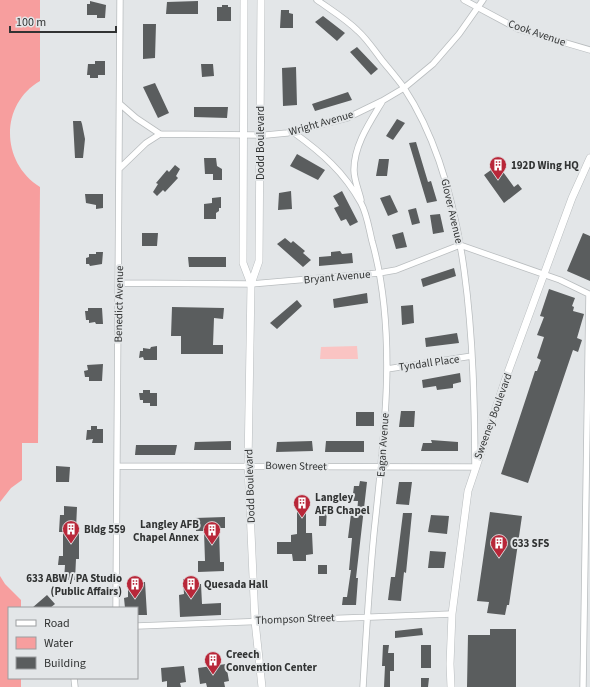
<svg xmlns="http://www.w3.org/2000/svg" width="590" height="687" viewBox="0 0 590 687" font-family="'Source Sans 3',sans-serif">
<rect width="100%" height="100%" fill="#e3e6e8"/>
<path fill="#fac4c3" d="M357 346 358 359H320L321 347Z"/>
<path fill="#f79e9e" d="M0 0H40V81C0 104 0 162 40 187L38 443H22V480L11 488 0 502Z
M0 576 5 584 21 600V608H9V678H21V687H0Z"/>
<path fill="#5a5d5e" d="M90 1 106 5 105 18H97V15H87V4H90Z
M198 1V14H166L167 2Z
M222 5H228V7H231V21H217V7H222Z
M281 10H289V13L293 14V28H280Z
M323 16 345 33 337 41 315 22Z
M143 24H156L155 58 143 59Z
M357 47 378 69 371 75 350 52Z
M95 61H105V75H98V78H90V75H87L88 64H95Z
M201 64H213L214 76 202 77Z
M296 67 297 105 283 106 282 68Z
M155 83 169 113 158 118 143 87Z
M348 92 352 100 315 111 312 104Z
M194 107H228L227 118 194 117Z
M397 119 405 123 393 140 386 136Z
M73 121H81L82 124 85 139 83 158H75Z
M416 142 428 182 431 181 437 201 427 203 409 143Z
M297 154 325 170 318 180 290 166Z
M204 158H216L217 166 222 169V180H213V174H205Z
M379 159H389L387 176H376Z
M175 165 180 169 176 176 178 178 165 192 163 190 157 196 153 192 158 184 156 183 167 170 169 172Z
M498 165 514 187 518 184 522 189 504 203 484 175Z
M291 191 292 209 278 210 279 193Z
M342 191 358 222 350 226 346 219 341 221 334 208 339 206 333 196Z
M85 194H103V208L96 209V205L86 203Z
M390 195 398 212 388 216 380 198Z
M221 197V208H219V211L216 213V219H204V204L212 203V198Z
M416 208 420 223 412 225 408 210Z
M440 214 444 232 433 234 430 215Z
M403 232 407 247 396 249 392 235Z
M142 233H158L157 246H142Z
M583 233 590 236V281L567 271Z
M285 238 291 243 293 241 305 251 303 253 311 260 303 267 277 244Z
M340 251 342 254 352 253 353 263 319 266V257L331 256V252Z
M96 252H103L102 264 90 266 89 264H86V258L89 257V254H96Z
M188 257H226V267H189Z
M454 268 456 276 423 287 421 279Z
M549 289 575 298 572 306 574 307 573 311 584 314 577 338 582 340 578 352 573 350 528 483 501 474 535 371H537L541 360 537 358 544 337 537 335 544 317 540 316Z
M367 293 368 303 334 308 333 299Z
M297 300 302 306 277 329 270 323Z
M413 305 414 323 402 325 401 306Z
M172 307 224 308 223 319 214 318 213 345H223V354H181V336H171Z
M88 308H102L103 324H96L95 322 89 323V320H86L85 311H88Z
M457 333 459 343 426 347 425 338Z
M157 346V360H144L143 357 139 358 140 351H143V348L150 349 151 347Z
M103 364 102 381H89V377H85L84 371 88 370 87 365Z
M460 373 461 382 453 384V388L437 390 436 386 423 388 422 380Z
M143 390H150V393H157V406H150V403H143V400H140L139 393H143Z
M401 411H415L414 427H399Z
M356 412H374V426H356Z
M91 426H97V429H103V443H92L93 439 86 440 87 430H91Z
M431 440 458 442V451H421L423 443H432Z
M231 441V450H194L195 442Z
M312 441 313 451 276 452 277 442Z
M326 441H364V452H325Z
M136 445H177L175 455H135Z
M56 466 70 467 69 482H56Z
M360 481 367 482 356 578H358L356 605H342L343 597H347L351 570H349L352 538H348L351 514H357L358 501H352L354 486H359Z
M399 482H412L409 505 396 504Z
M297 503H306V533H312L313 554 306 555V561H293L292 554H277V542H291V535L297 534Z
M64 506 77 507 76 529H79V559H76L75 580H64L65 565H58L59 556H63V532H59L60 515H64Z
M319 509 327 510 326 526H319Z
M490 512 522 516 509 605H507L505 615 487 613 489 602 477 601Z
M403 513H412L406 573 404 572 401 601 388 600 391 577H395Z
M431 515 449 516 447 534 428 532Z
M225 517V528H219L220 562H224V571L198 572V561H205L204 531H196L195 518Z
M430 551 446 552 444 568H428Z
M318 565H327V574H318Z
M198 578V584H201L202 604 221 603V615L180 617 179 595 184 594 183 579Z
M145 582 147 615H137V608H125L124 598 128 597V583Z
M47 595 55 604 50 608H32Z
M422 628 423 635 395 638V631Z
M490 629H516V687H467L468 635H490Z
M383 645H389L388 653H394V671H390V687H384L385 666H382Z
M421 645H431V668H421Z
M226 664 229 681 224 682 225 687H207L206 683 200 684 198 668Z
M184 666 186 682 180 683 181 687H167V681L162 682 161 668Z
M421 678H429L428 687H421Z"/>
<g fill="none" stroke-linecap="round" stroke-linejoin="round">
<g stroke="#b9bdbf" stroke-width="7">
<path id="minor" d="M464 0 518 29 590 50
M120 104 136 118 160 134 266 135 287 133 347 118 382 101 404 88 433 64 459 34 483 0
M293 132C322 153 344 172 361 203 367 214 369 229 372 241 398 334 384 438 374 533 369 584 366 636 363 687
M119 169 146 143 160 134
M361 200C359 191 354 180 354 170 354 145 370 122 382 102
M119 283 251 284 379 273 396 270 460 245 560 280 589 294 583 687
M387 369 472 356
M117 466 475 467C474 349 471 189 404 88 397 78 388 68 381 59 374 50 367 39 358 31 346 19 331 10 317 0
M116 608 120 0
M137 626 452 614
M74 678 75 687"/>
</g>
<g stroke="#b9bdbf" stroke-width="8">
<path id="tertiary" d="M244 0 243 263 251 284
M261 0 259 261 251 284 248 465 255 621 262 687
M451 687 450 664 452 614 468 491 508 372 572 198 590 158"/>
</g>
<use href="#minor" stroke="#fff" stroke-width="5.5"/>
<use href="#tertiary" stroke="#fff" stroke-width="7"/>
</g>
<defs>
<g id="building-pin" transform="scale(0.9)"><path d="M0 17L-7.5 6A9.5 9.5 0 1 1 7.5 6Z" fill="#b82739" stroke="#e3e6e8"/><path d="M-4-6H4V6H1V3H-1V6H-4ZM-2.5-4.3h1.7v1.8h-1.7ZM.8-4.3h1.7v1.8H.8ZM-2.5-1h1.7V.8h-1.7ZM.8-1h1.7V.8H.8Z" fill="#fff"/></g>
</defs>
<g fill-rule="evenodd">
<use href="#building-pin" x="498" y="165"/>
<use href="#building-pin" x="302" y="503"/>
<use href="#building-pin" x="71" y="529"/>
<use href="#building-pin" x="212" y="530"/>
<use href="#building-pin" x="499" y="543"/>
<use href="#building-pin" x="135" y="584"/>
<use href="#building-pin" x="191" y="584"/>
<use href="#building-pin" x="213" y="660"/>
</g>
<g text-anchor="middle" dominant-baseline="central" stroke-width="4" stroke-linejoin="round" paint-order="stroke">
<g font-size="11" fill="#313333" stroke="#e3e6e8">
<text transform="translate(537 33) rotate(19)">Cook Avenue</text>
<text transform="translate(321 123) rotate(-16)">Wright Avenue</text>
<text transform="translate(260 143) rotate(-90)">Dodd Boulevard</text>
<text transform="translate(452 211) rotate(77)">Glover Avenue</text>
<text transform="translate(337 277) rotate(-5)">Bryant Avenue</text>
<text transform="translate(119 304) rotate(-89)">Benedict Avenue</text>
<text transform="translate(429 363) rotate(-8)">Tyndall Place</text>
<text transform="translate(493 416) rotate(-70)">Sweeney Boulevard</text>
<text transform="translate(383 445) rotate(-86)">Eagan Avenue</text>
<text transform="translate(296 466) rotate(1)">Bowen Street</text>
<text transform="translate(250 486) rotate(-92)">Dodd Boulevard</text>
<text transform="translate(295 619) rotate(-2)">Thompson Street</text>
</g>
<g font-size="11" font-weight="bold" fill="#313333" stroke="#e3e6e8" text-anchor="start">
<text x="511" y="165">192D Wing HQ</text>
<text x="315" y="497">Langley<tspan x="315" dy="13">AFB Chapel</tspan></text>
<text x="199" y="524" text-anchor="end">Langley AFB<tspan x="199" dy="13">Chapel Annex</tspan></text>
<text x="84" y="529">Bldg 559</text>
<text x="512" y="543">633 SFS</text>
<text x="122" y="578" text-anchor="end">633 ABW / PA Studio<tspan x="122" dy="13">(Public Affairs)</tspan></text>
<text x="204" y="584">Quesada Hall</text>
<text x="226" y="654">Creech<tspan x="226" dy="13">Convention Center</tspan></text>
</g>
</g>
<rect x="8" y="607" width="130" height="72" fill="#e3e6e8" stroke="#9c9ea0"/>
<rect x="16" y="620" width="20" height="6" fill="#ffffff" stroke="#9c9ea0"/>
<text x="44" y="627" font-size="12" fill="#313333">Road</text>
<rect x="16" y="637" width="20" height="12" fill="#f79e9e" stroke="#9c9ea0"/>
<text x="44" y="647" font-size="12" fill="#313333">Water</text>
<rect x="16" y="657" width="20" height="12" fill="#5a5d5e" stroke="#9c9ea0"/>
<text x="44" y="667" font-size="12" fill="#313333">Building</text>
<path d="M10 26v6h106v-6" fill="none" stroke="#313333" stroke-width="2"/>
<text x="16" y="26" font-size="12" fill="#313333" stroke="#e3e6e8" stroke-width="3" paint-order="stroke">100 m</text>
</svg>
